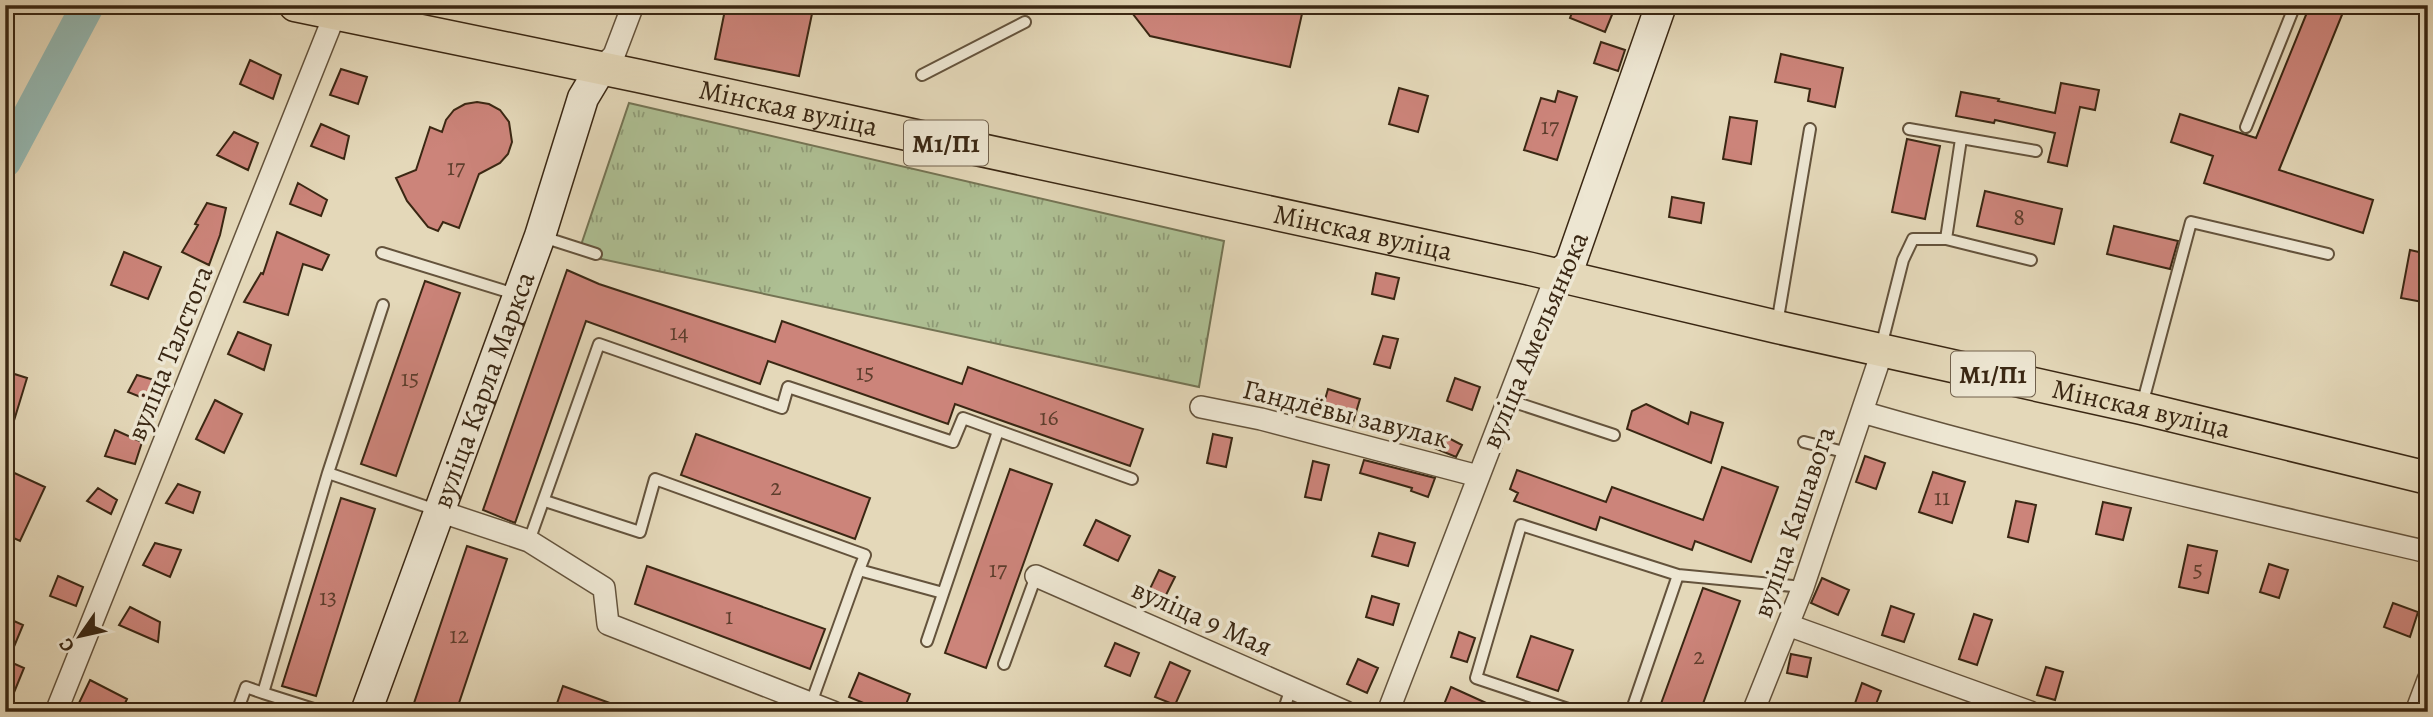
<svg xmlns="http://www.w3.org/2000/svg" width="2433" height="717" viewBox="0 0 2433 717" font-family="Alegreya,serif">
<defs>
<pattern id="park-tufts" width="24" height="20" patternUnits="userSpaceOnUse" patternTransform="scale(1.75)"><rect width="24" height="20" fill="#aec094"/><path d="M3 7l-1-3M5 7V3M7 7l1-3M15 17l-1-3M17 17v-4M19 17l1-3" fill="none" stroke="#8f9c78"/></pattern>
</defs>
<rect width="100%" height="100%" fill="#e4d8b9"/>
<filter id="stains"><feTurbulence type="fractalNoise" baseFrequency=".00286" numOctaves="4"/><feColorMatrix values="0 0 0 0 .2 0 0 0 0 .09 0 0 0 0 .02 0 0 0 .5 -.17"/></filter>
<radialGradient id="worn" r=".72"><stop offset=".6" stop-color="#630" stop-opacity="0"/><stop offset="1" stop-color="#630" stop-opacity=".3"/></radialGradient>
<path fill="url(#park-tufts)" stroke="#747454" stroke-width="2" d="M629 103 1224 241 1199 387 578 254Z"/>
<g fill="none" stroke-linecap="round" stroke-linejoin="round">
<path stroke="#95b9b3" stroke-width="33" d="M5 161 88 5"/>
</g>
<path fill="#cc847a" stroke="#3a2713" stroke-width="2" d="M726 5H795L813 9 799 76 715 59Z
M1126 5H1304L1290 67 1150 36Z
M1575 5H1616L1605 32 1570 18Z
M2310 5H2346L2279 170 2373 200 2363 233 2204 183 2213 156 2171 142 2180 114 2256 138Z
M1601 42 1625 50 1618 71 1594 63Z
M1781 54 1843 68 1835 107 1808 101 1810 89 1775 82Z
M250 60 281 75 273 99 240 84Z
M341 69 367 77 358 104 330 95Z
M2061 83 2099 90 2095 110 2080 107 2067 166 2048 162 2055 133 1995 120 1994 123 1956 116 1961 92 1999 99 1998 101 2055 113Z
M1399 88 1428 96 1418 132 1389 124Z
M1558 91 1577 97 1557 160 1524 150 1541 98 1555 102Z
M477 102 489 104 500 110 509 122 512 142 508 154 500 163 479 174 459 228 443 222 438 231 428 227 407 201 396 178 416 170 430 127 442 132 446 120 454 110 465 104Z
M1730 117 1757 121 1751 164 1723 159Z
M321 124 349 136 344 159 311 146Z
M234 132 258 143 248 170 217 155Z
M1907 139 1940 146 1925 219 1892 212Z
M298 183 327 200 321 216 290 204Z
M1985 191 2062 209 2054 244 1977 226Z
M1672 197 1704 203 1701 223 1669 217Z
M207 203 226 208 220 235 209 265 182 252 198 225 195 224Z
M2114 226 2178 241 2170 269 2107 254Z
M277 232 329 255 322 270 303 264 288 315 244 302 261 273 263 274Z
M2410 250 2428 254V303L2401 298Z
M124 252 161 267 148 299 111 285Z
M567 270 599 284 775 342 782 321 962 384 968 367 1143 429 1130 466 955 404 948 424 768 361 760 384 586 321 515 523 483 510Z
M1376 273 1399 278 1394 299 1372 294Z
M425 281 460 293 396 476 361 464Z
M238 332 271 345 264 370 228 354Z
M1383 336 1398 339 1390 368 1374 364Z
M5 371 27 378 9 437H5Z
M137 375 161 382 153 402 128 392Z
M1455 378 1480 387 1472 410 1447 401Z
M1328 389 1360 399 1352 426 1320 417Z
M215 400 242 414 224 453 196 439Z
M1646 404 1688 424 1691 412 1723 423 1711 463 1627 429 1632 411Z
M115 430 142 442 135 464 105 456Z
M1439 433 1462 445 1456 457 1432 447Z
M696 434 870 498 855 539 681 475Z
M1213 434 1232 438 1226 467 1207 463Z
M1865 456 1885 463 1876 489 1856 482Z
M1364 460 1435 478 1428 497 1411 491 1412 488 1360 473Z
M1313 461 1329 465 1321 500 1305 497Z
M1722 467 1778 487 1751 562 1695 541 1692 550 1600 517 1596 530 1514 501 1518 493 1510 489 1517 470 1606 502 1612 487 1703 520Z
M1010 469 1052 484 986 668 945 653Z
M10 471 45 487 20 541 5 534V480Z
M1933 472 1965 482 1952 523 1919 512Z
M178 484 200 492 193 513 166 503Z
M98 488 117 500 111 514 87 501Z
M341 498 375 509 316 696 282 686Z
M2016 501 2036 505 2028 542 2008 537Z
M2103 502 2131 508 2123 540 2096 534Z
M1096 520 1130 536 1118 561 1084 545Z
M1379 533 1415 543 1408 566 1372 556Z
M155 543 181 550 170 577 143 565Z
M2188 545 2217 551 2208 593 2179 587Z
M467 546 507 559 456 712H411Z
M2269 564 2288 570 2279 598 2260 592Z
M647 566 825 629 810 669 635 604Z
M1159 570 1175 577 1161 605 1146 597Z
M58 576 83 587 76 606 50 596Z
M1822 578 1849 590 1838 615 1811 603Z
M1703 588 1740 601 1700 712H1658Z
M1372 596 1399 604 1393 625 1366 617Z
M2393 603 2418 612 2410 637 2384 627Z
M1891 606 1914 614 1904 642 1882 635Z
M130 607 160 622 158 642 119 625Z
M1974 614 1992 620 1977 665 1959 659Z
M5 617 23 625 8 661 24 668 6 712Z
M1459 632 1475 638 1467 662 1451 657Z
M1531 636 1573 650 1558 691 1517 677Z
M1115 643 1139 653 1130 676 1105 666Z
M1791 654 1811 658 1807 677 1787 673Z
M1358 659 1378 668 1367 693 1347 684Z
M1170 662 1190 671 1175 705 1155 697Z
M2046 667 2063 672 2055 700 2037 695Z
M859 673 910 694 903 712H885L849 697Z
M90 680 127 699 121 712H97L79 703Z
M1862 683 1881 691 1873 712H1852Z
M563 686 629 710V712H554Z
M1451 687 1506 712H1441Z"/>
<g fill="none" stroke-linecap="round" stroke-linejoin="round">
<g stroke="#64533c" stroke-width="14">
<path id="lane" d="M922 75 1025 22
M2246 127 2295 5
M1909 129 2036 151
M543 237 596 254
M1946 239 1961 139
M382 253 515 294
M1777 324 1810 129
M1883 346 1884 335 1903 260 1913 239H1946L2031 260
M1508 400 1614 435
M2142 405 2191 222 2328 254
M1804 442 1848 453
M328 473 383 305
M545 501 640 532 655 479 865 555 859 570
M529 541 599 344 782 408 788 387 953 442 963 418 1132 479
M927 641 998 431
M1004 664 1036 576
M810 706 859 570 943 593
M237 712 246 687 263 693
M323 712 263 693 328 473 439 511
M1283 712 1291 688
M1577 712 1476 678 1521 525 1678 575 1803 587
M1631 712 1678 575"/>
</g>
<g stroke="#64533c" stroke-width="24">
<path id="street" d="M601 68 614 55 633 5
M1201 407 1261 419 1478 476
M1862 412C2049 466 2238 508 2428 552
M439 511 529 541 604 588 608 624 833 712
M1036 576 1346 712
M1788 625 2030 712
M56 712 335 14
M1388 712 1556 276
M1753 712 1803 587 1883 349
M2416 712 2428 680"/>
</g>
<g stroke="#3a2713" stroke-width="33">
<g id="secondary">
<path d="M1556 276 1570 265 1661 5"/>
<path id="s1" d="M366 712 540 236 583 98 601 68"/>
</g>
</g>
<g stroke="#3a2713" stroke-width="35">
<g id="primary">
<path id="s2" d="M295 5 639 76 1531 269 1777 327 2141 408 2428 478"/>
</g>
</g>
<use href="#lane" stroke="#ede6d2" stroke-width="10"/>
<use href="#street" stroke="#ede6d2" stroke-width="21"/>
<use href="#secondary" stroke="#ede6d2" stroke-width="30"/>
<use href="#primary" stroke="#e4d8b9" stroke-width="32"/>
</g>
<g text-anchor="middle" dominant-baseline="central" stroke-width="7" stroke-linejoin="round" paint-order="stroke">
<g font-size="24" fill="#5e3e2d">
<text x="1550" y="126">17</text>
<text x="456" y="167">17</text>
<text x="2019" y="217">8</text>
<text x="679" y="332">14</text>
<text x="865" y="372">15</text>
<text x="410" y="378">15</text>
<text x="1049" y="417">16</text>
<text x="776" y="487">2</text>
<text x="1942" y="497">11</text>
<text x="998" y="569">17</text>
<text x="2198" y="569">5</text>
<text x="328" y="597">13</text>
<text x="729" y="616">1</text>
<text x="459" y="635">12</text>
<text x="1699" y="656">2</text>
</g>
<g fill="#ede6d2" stroke="#70604c" stroke-width="2">
<rect x="904" y="120.5" width="84" height="45" rx="5"/>
<rect x="1951" y="351.5" width="84" height="45" rx="5"/>
</g>
<g font-size="26" font-weight="bold" fill="#3a2713">
<text x="946" y="143">М1/П1</text>
<text x="1993" y="374">М1/П1</text>
</g>
<g font-size="28" fill="#3a2713" stroke="#ede6d2">
<text stroke="none"><textPath href="#s2" startOffset="504">Мінская вуліца</textPath></text>
<text stroke="none"><textPath href="#s2" startOffset="1092">Мінская вуліца</textPath></text>
<text transform="translate(1535 340) rotate(-67)">вуліца Амельянюка</text>
<text transform="translate(170 353) rotate(-68)">вуліца Талстога</text>
<text stroke="none"><textPath href="#s1" startOffset="343">вуліца Карла Маркса</textPath></text>
<text stroke="none"><textPath href="#s2" startOffset="1890">Мінская вуліца</textPath></text>
<text transform="translate(1346 414) rotate(14)">Гандлёвы завулак</text>
<text transform="translate(1794 522) rotate(-71)">вуліца Кашавога</text>
<text transform="translate(1202 618) rotate(24)">вуліца 9 Мая</text>
</g>
</g>
<rect width="2433" height="717" fill="none" stroke="#e4d8b9" stroke-width="28"/>
<rect x="7" y="7" width="2419" height="703" fill="none" stroke="#3a2713" stroke-width="3.5"/>
<rect x="14" y="14" width="2405" height="689" fill="none" stroke="#3a2713" stroke-width="2"/>
<g transform="translate(80 636) rotate(236)" stroke="#ede6d2" stroke-width="5" paint-order="stroke">
<path d="M0-5L12 26L0 18L-12 26Z" fill="#3a2713"/>
<text y="-10" font-size="19" font-weight="bold" text-anchor="middle" fill="#3a2713">С</text>
</g>
<rect width="100%" height="100%" filter="url(#stains)"/>
<rect width="100%" height="100%" fill="url(#worn)"/>
</svg>
